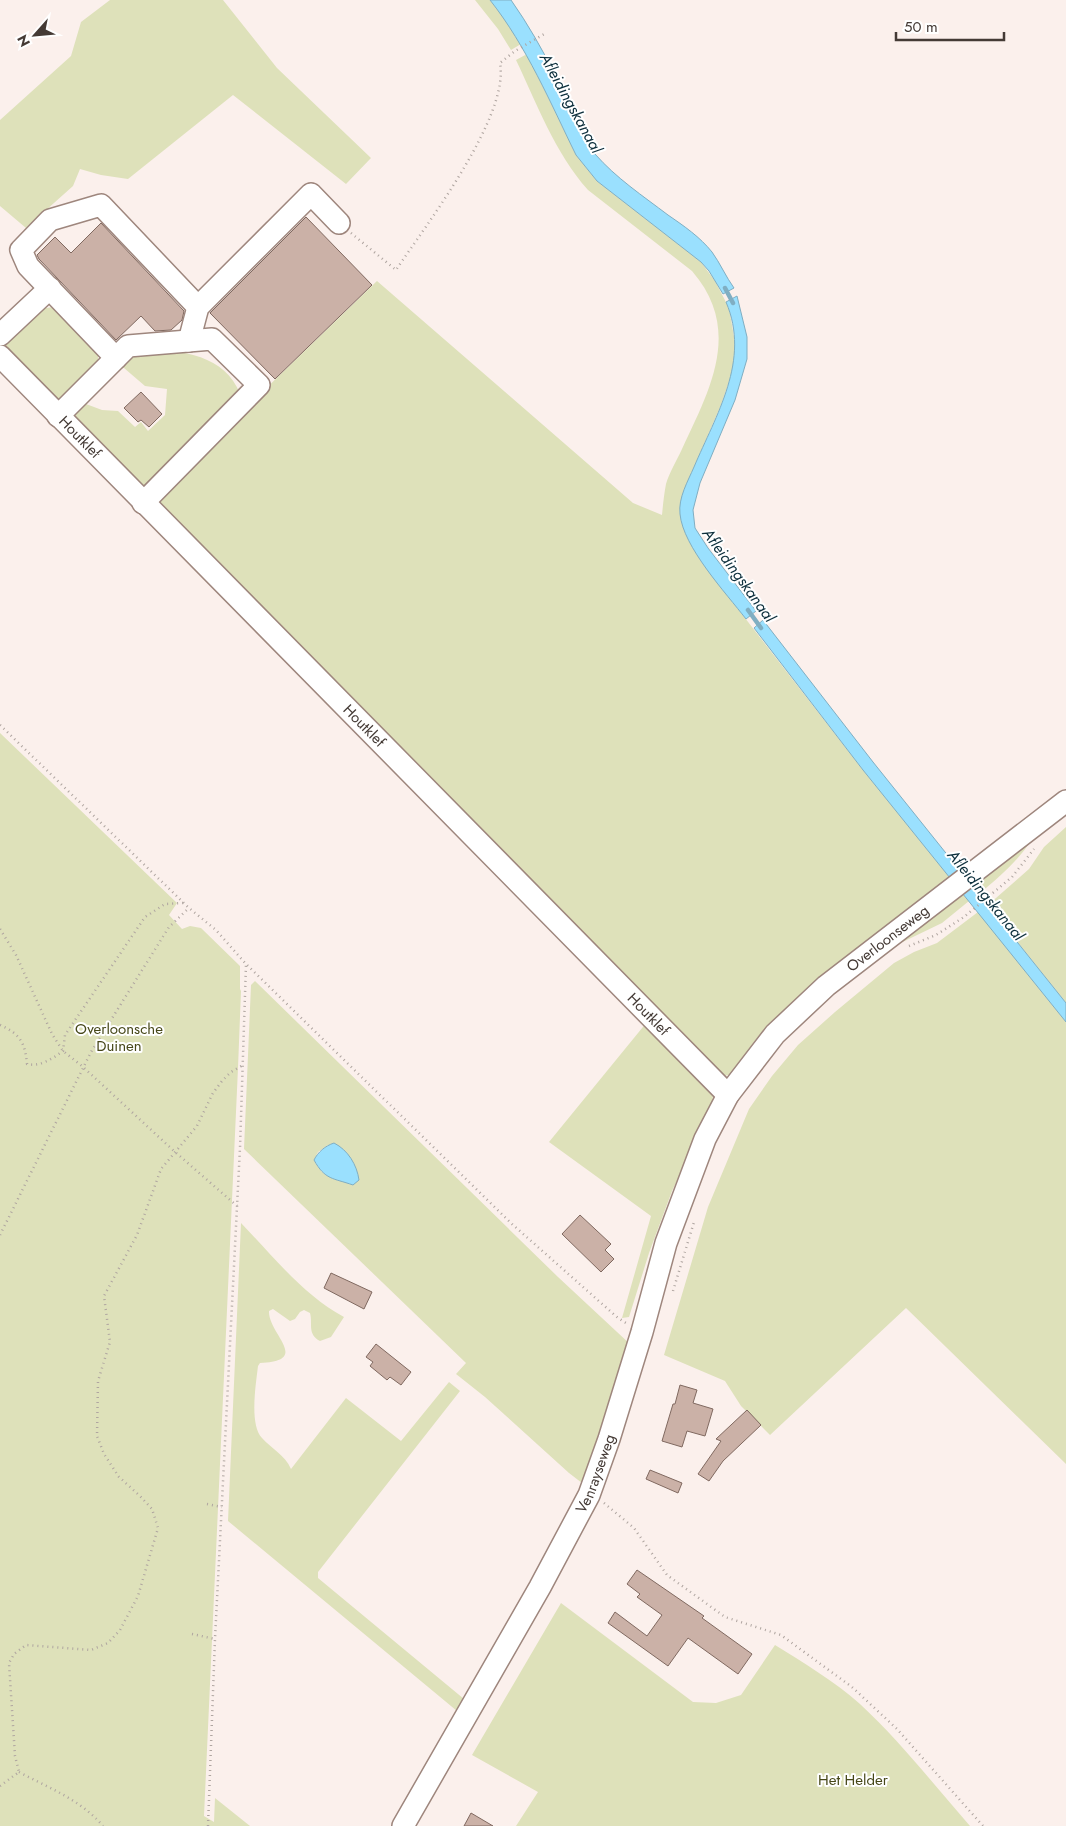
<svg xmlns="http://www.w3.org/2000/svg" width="1066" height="1826" viewBox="0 0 1066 1826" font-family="Jost,sans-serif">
<rect width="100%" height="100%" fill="#fbf0ec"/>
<path fill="#dee1ba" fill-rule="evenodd" d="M110 0H223L277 68 371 158 346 184 233 95 128 179 101 175 80 169 73 186 26 228 0 206V120L71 56 81 22Z
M475 0H490L508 22 521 44 511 50 498 29Z
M527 54 576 155 597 181 701 262 715 281 729 308 736 348 732 373 721 405 683 493 700 560 863 770 951 879 788 1007 757 1038 729 1075 723 1076 160 506 161 490 377 281 633 503 662 515C663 505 664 494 666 484 669 473 677 460 682 449 710 389 743 330 692 271L588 190C555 153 537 104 516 60Z
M53 307 98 350V366L59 404 0 345 40 309Z
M133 350C171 349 224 351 240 394L146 488 138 487 76 421 75 409 79 404H86L102 410 118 411 135 427 141 422 148 431 165 415 167 389 145 386 117 362Z
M0 733 177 903 169 915 182 929 190 926 201 928 240 966V989L241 991 238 1068 204 1816 214 1822 215 1798 250 1826H0Z
M1066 827V1003L988 905 1029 869 1044 847Z
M1031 841C1016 863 999 877 979 894L972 885Z
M962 892 969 901 942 923 884 951Z
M978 912 1066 1022V1464L906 1308 770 1435 741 1406 725 1381 664 1355 708 1207 749 1109 772 1076 798 1045 835 1012 894 963 914 952 937 943Z
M255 981 558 1277 631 1345 588 1485 582 1483 569 1473 485 1397 456 1374 466 1363 244 1149 251 985ZM328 1145 339 1180C325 1176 321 1173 314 1160L318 1152Z
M647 1022 713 1094 712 1106 672 1191 649 1253 629 1317 622 1318 651 1216 549 1142Z
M241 1223C273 1256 303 1295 344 1317L331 1337 320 1341C307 1334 313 1324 310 1313L304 1310 300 1312 295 1319 290 1321 273 1309 269 1311C268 1334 312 1361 260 1363L258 1366C256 1384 249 1424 262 1438 272 1449 285 1455 291 1469L346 1398 401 1441 449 1382 460 1391 318 1572V1578L464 1699 457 1711 228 1521Z
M561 1603 693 1702 716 1703 741 1695 775 1645C804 1663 834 1681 860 1704 900 1741 934 1785 970 1826H516L538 1792 472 1755Z"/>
<path fill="#9ae0fe" stroke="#80aec2" d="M490 0H511C545 48 568 102 595 154 616 178 643 196 668 215 684 226 700 237 712 252 720 263 726 277 734 288L723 294 709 271 701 262 597 181 576 155C550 102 527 47 490 0Z
M737 296 747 337V359L735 400 700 483 693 510 695 528 708 548 756 611 746 619C726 593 683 547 680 514 678 498 688 481 694 467 716 415 751 360 726 302Z
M763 620 873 762 1066 1003V1022L863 770 754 628Z
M334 1143C348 1150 357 1165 359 1180L353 1185C333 1178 325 1180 314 1160 318 1152 325 1146 334 1143Z"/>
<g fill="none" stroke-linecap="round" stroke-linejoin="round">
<path stroke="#80aec2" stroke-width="4.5" d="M725 288 733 303
M748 610 761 628"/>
</g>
<path fill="#cbb1a7" stroke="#806960" d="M306 217 372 285 275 379 210 313Z
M101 223 184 311 182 320 171 330 155 331 141 316 116 340 39 259 37 255 55 237 71 253Z
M141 392 162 414 149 427 141 420 138 422 124 408Z
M580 1215 611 1244 605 1250 614 1259 601 1272 562 1234Z
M331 1273 372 1292 364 1309 324 1288Z
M376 1344 411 1372 401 1385 390 1377 387 1380 370 1366 373 1362 366 1357Z
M680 1385 697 1390 693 1403 713 1409 705 1436 687 1431 682 1447 662 1441 673 1404H675Z
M747 1410 761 1425 723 1461 709 1481 698 1474 721 1441 716 1439Z
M650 1470 682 1483 678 1493 646 1479Z
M637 1570 704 1616 702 1618 752 1654 738 1674 688 1638 668 1666 608 1623 615 1612 647 1636 662 1615 637 1597 640 1594 627 1584Z
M471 1813 493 1826H464Z"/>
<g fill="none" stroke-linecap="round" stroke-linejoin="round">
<g stroke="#9e867d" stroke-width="24">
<g id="minor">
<path d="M0 335 50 288"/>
<path d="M189 341 198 307 311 194 339 223"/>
<path id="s1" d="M0 356 728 1095"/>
<path d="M116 358 28 266 21 250 50 220 101 205 198 307"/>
<path d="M58 416 128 346 212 339 259 385 143 503"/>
<path id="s2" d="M403 1826 540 1587 589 1495 609 1439 642 1332 666 1243 705 1139 728 1095 775 1034 826 986 1066 801"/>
</g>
</g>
<path stroke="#afa5a0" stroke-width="2.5" stroke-dasharray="1 4" stroke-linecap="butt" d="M351 233 396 270C426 225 510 116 500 63L515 51 546 33
M0 725 189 908 216 930 246 964 512 1224 618 1318 626 1323
M0 929 16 955 52 1034 63 1051 82 1066 174 1151 237 1206
M909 946 936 935 964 917 1012 877 1034 849
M0 1025C20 1034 25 1042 27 1064 40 1067 52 1059 63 1051L65 1035 145 917 165 904 184 903
M0 1235 91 1052 169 927 189 908
M673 1291 694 1222
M604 1503 634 1528 667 1575 725 1617 781 1635 852 1687 897 1729 983 1826
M207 1504 222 1507
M192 1634 215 1639
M19 1772C49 1788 81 1800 103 1826
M0 1786 19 1772 15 1756 9 1663 14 1654 26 1645 91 1650 108 1643 120 1630 138 1596 158 1528 152 1509 140 1496 119 1477 104 1454 97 1436 98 1381 110 1342 104 1296 137 1235 161 1169 197 1126 213 1093 222 1081 231 1072 243 1065
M208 1826 215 1639 240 1148 246 964"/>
<use href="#minor" stroke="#fff" stroke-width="21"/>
</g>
<g text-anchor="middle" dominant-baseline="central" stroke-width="4" stroke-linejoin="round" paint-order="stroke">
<g font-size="15" fill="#443a35" stroke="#fff">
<text stroke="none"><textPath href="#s1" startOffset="114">Houtklef</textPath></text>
<text stroke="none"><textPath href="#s1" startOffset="519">Houtklef</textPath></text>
<text stroke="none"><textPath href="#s2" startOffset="1029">Overloonseweg</textPath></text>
<text stroke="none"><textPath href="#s1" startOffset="924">Houtklef</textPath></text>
<text stroke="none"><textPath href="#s2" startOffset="402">Venrayseweg</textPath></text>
</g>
<g font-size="15" fill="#464718" stroke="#fff">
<text x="119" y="1029">Overloonsche<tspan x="119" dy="17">Duinen</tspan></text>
<text x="853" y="1780">Het Helder</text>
</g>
<g font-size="16" font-style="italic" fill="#0d2f3c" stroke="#fff">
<text transform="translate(571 103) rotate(61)">Afleidingskanaal</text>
<text transform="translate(739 575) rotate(54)">Afleidingskanaal</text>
<text transform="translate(986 895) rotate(51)">Afleidingskanaal</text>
</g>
</g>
<g transform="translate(35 35) rotate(243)" stroke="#ffffff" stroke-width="4" paint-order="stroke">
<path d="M0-4L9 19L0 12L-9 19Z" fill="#443a35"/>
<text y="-8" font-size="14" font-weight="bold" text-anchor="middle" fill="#443a35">N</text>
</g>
<path d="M896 32v8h108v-8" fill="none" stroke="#443a35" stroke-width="2.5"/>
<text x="904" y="32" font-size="15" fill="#443a35" stroke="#ffffff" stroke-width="4" paint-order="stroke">50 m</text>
</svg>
